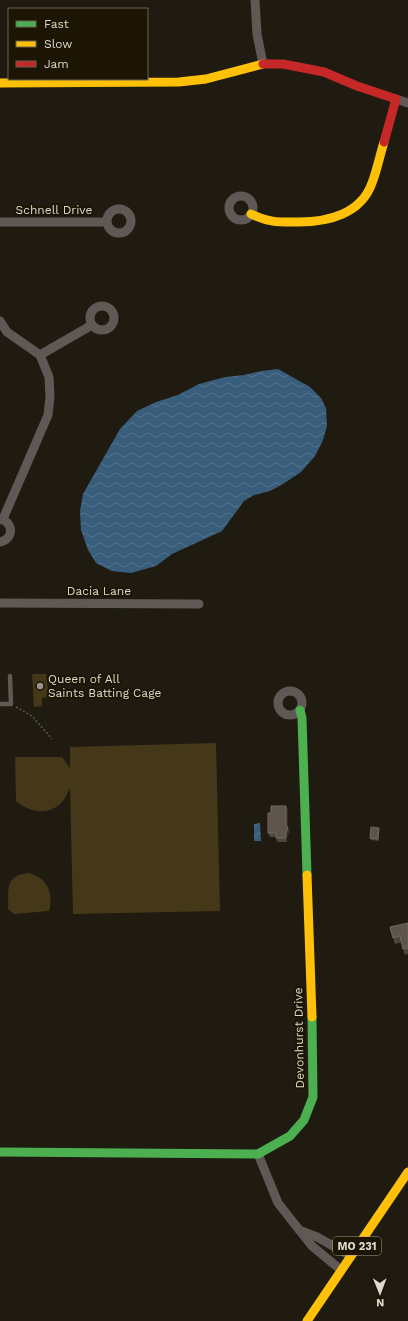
<svg xmlns="http://www.w3.org/2000/svg" width="408" height="1321" viewBox="0 0 408 1321" font-family="'Work Sans',sans-serif">
<defs>
<pattern id="water-waves" width="16" height="10" patternUnits="userSpaceOnUse"><rect width="16" height="10" fill="#385e7c"/><path d="M0 5q4-4 8 0t8 0" fill="none" stroke="#54748d"/></pattern>
</defs>
<rect width="100%" height="100%" fill="#1f1b11"/>
<path fill="#453818" d="M32 674H46L49 697 42 698V706L34 707Z
M216 743 220 911 73 914 70 788C68 792 65 800 60 804 47 816 29 812 16 801L15 757H62L70 768V747Z
M28 873C47 877 54 893 49 911L14 914 8 909C9 890 4 876 28 873Z"/>
<path fill="url(#water-waves)" d="M278 369 310 387 321 398 326 408 327 426 323 440 315 456 301 472 283 484 270 491 254 495 244 501 222 531 172 554 156 566 131 573 112 571 96 563 88 550 81 530 80 511 83 494 120 429 137 411 156 402 178 395 199 384 225 377 244 375 262 371Z
M260 823 261 841H254V824Z"/>
<g fill="none" stroke-linecap="round" stroke-linejoin="round">
<path stroke="#5d5852" stroke-width="1.5" stroke-dasharray="2 2" stroke-linecap="butt" d="M16 707 32 716 52 739"/>
<path stroke="#605854" stroke-width="4.5" d="M0 704H11L10 676"/>
<path stroke="#605854" stroke-width="9" d="M255 0 257 34 263 64
M396 99 408 103
M229 208a12 12 0 1 1 24 0a12 12 0 1 1-24 0Z
M107 221a12 12 0 1 1 24 0a12 12 0 1 1-24 0Z
M0 222H107
M90 318a12 12 0 1 1 24 0a12 12 0 1 1-24 0Z
M0 321 7 332 40 355 49 377 50 397 48 415 3 519
M40 355 92 325
M0 519C14 522 14 539 0 542
M0 603 199 604
M278 703a12 12 0 1 1 24 0a12 12 0 1 1-24 0Z
M258 1154 278 1203 312 1246 341 1270
M299 1230 317 1237 351 1256"/>
<path stroke="#4caf50" stroke-width="9" d="M300 710 302 718 307 875
M0 1152 258 1154 290 1136 304 1120 313 1097 312 1017"/>
<path stroke="#ffc107" stroke-width="9" d="M0 83 179 82 206 79 263 64
M251 214C270 223 279 222 299 222 328 222 361 214 372 183 377 170 380 155 384 142
M307 875 312 1017
M307 1321 408 1172"/>
<path stroke="#c62828" stroke-width="9" d="M263 64H283L324 72 357 86 396 99 384 142"/>
</g>
<path fill="#4e443e" d="M288 810V827L290 832 287 837V842H277L276 837H270L268 833 271 813Z
M379 828V841L371 840 370 838Z
M408 923V954L405 955 403 949 402 942 395 944 393 938Z"/>
<path fill="#352d25" d="M286 806 288 810V829L286 825Z
M288 828 290 832 287 837V842L286 838V833Z
M379 828V841L378 839Z"/>
<path fill="#5d544d" stroke="#726962" d="M271 806H286V825L288 828 286 833V838H276V833H268V813H271Z
M371 827 379 828 378 839 370 838Z
M408 923V948L403 949 400 936 393 938 390 927Z"/>
<circle fill="#9b968c" stroke="#1c1504" stroke-width="1.5" cx="40" cy="686" r="4"/>
<g text-anchor="middle" dominant-baseline="central" stroke-width="4" stroke-linejoin="round" paint-order="stroke">
<rect fill="#1c1504" stroke="#a49e91" stroke-width="1" x="333" y="1237" width="48" height="18" rx="3"/>
<g font-size="11" font-weight="bold" fill="#ded9ce">
<text x="357" y="1246">MO 231</text>
</g>
<g font-size="12" fill="#ded9ce" stroke="#1c1504">
<text x="54" y="210">Schnell Drive</text>
<text x="99" y="591">Dacia Lane</text>
<text transform="translate(299 1038) rotate(-91)">Devonhurst Drive</text>
</g>
<g font-size="12" fill="#ded9ce" stroke="#1c1504" text-anchor="start">
<text x="48" y="679">Queen of All<tspan x="48" dy="14">Saints Batting Cage</tspan></text>
</g>
</g>
<rect x="8" y="8" width="140" height="72" fill="#1c1504" stroke="#6a6355"/>
<rect x="16" y="21" width="20" height="6" fill="#4caf50" stroke="#6a6355"/>
<text x="44" y="28" font-size="12" fill="#ded9ce">Fast</text>
<rect x="16" y="41" width="20" height="6" fill="#ffc107" stroke="#6a6355"/>
<text x="44" y="48" font-size="12" fill="#ded9ce">Slow</text>
<rect x="16" y="61" width="20" height="6" fill="#c62828" stroke="#6a6355"/>
<text x="44" y="68" font-size="12" fill="#ded9ce">Jam</text>
<g transform="translate(380 1293) rotate(179)" stroke="#1c1504" stroke-width="3" paint-order="stroke">
<path d="M0-3L7 15L0 10L-7 15Z" fill="#ded9ce"/>
<text y="-6" font-size="11" font-weight="bold" text-anchor="middle" fill="#ded9ce">N</text>
</g>
</svg>
